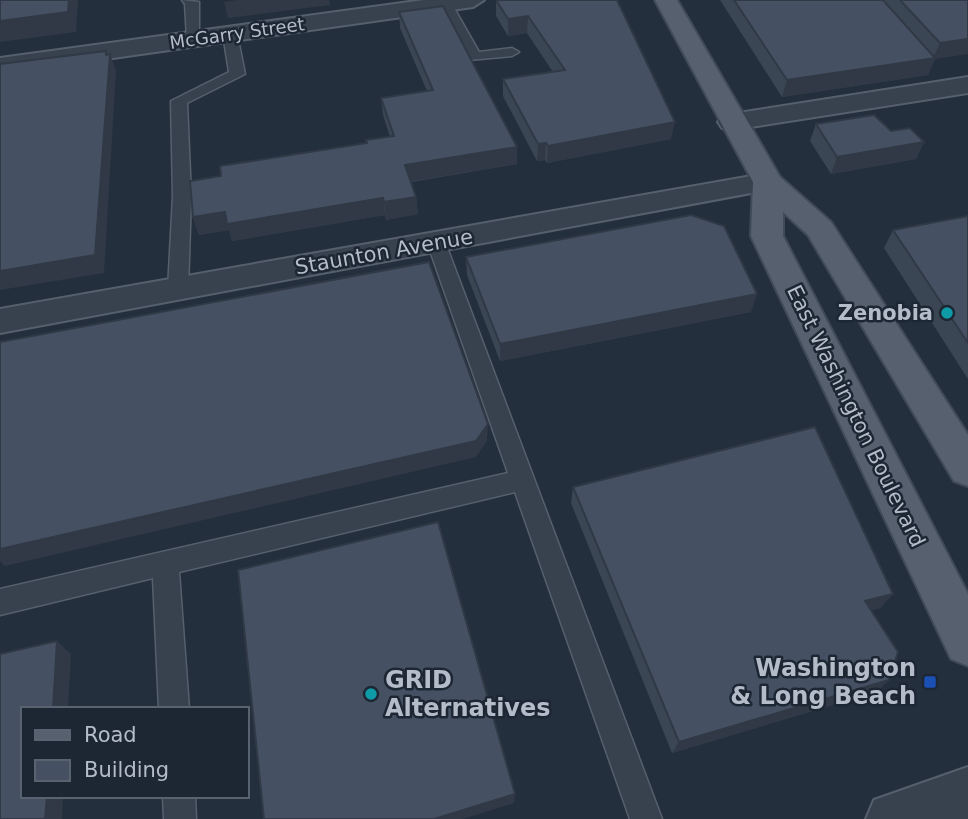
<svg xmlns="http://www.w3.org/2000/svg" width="968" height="819" viewBox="0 0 968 819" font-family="'DejaVu Sans',sans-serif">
<rect width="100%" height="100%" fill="#242f3e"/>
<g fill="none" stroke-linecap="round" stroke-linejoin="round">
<g stroke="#565f6c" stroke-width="3">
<path id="service" d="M182 0 199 2V42L187 39 185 4Z
M440 1H450L479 52 512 48 519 52 512 56 469 60 438 4Z
M230 30 237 34 245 74 187 103 191 196 188 289 178 296 168 289 173 196 171 101 229 72 223 34Z
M436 236 445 242 662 819H630L515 492 179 572 189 709H159L153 578 0 615V589L508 473 427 242Z
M163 796H195L196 819H164Z"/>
</g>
<g stroke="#565f6c" stroke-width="4">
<path id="minor" d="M424 0H484L473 7 0 74V58Z
M968 77V93L732 130 722 128 718 122 722 116 732 114Z
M768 173 778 176 783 182 778 188 0 333V309Z"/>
</g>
<g stroke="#565f6c" stroke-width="4">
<path id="tertiary" d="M968 767V819H866L874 800Z"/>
</g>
<g stroke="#414a57" stroke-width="4">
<path id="primary" d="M655 0H677L780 177 831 222 968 435V486L954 481 808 235 783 212V236L968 594V666L951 659 751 236 753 182Z"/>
</g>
<use href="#service" fill="#38414e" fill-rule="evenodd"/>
<use href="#minor" fill="#38414e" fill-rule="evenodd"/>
<use href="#tertiary" fill="#38414e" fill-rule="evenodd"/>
<use href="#primary" fill="#56606e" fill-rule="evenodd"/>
</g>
<path fill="#3b4654" d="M496 0H617L671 139 547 163 545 160 537 161 503 96V79L553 72 527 33 508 36 496 16Z
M720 0H968L935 59 928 75 782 97Z
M399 12 517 147V164L411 182 416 197 418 214 386 220 385 215 232 241 229 230 199 235 193 217 221 176 366 143 390 137 383 115 381 98 427 91 400 28Z
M816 124 891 131 924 142 916 159 831 174 810 141Z
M968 216V379L884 248 893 230Z
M466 257 751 312 500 361 467 275Z
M573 487 893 594 880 608 872 610 889 680 876 692 672 753 571 503Z"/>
<path fill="#303945" d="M69 0H78L76 32 0 42V21Z
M237 0H329L330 5 228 18 224 2Z
M528 16 527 33 508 36V19Z
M968 39V54L935 59 928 75 782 97 787 80 933 58 940 43Z
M106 51 109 60 110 54 116 71 104 273 0 290V271L106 55Z
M675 122 671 139 547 163 548 146Z
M924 142 916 159 831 174 837 157Z
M546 143 545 160 537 161 538 144Z
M517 147V164L406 182 405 165Z
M416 197 418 214 386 220 384 202Z
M383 198 385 215 232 241 229 230 199 235 193 217 225 212Z
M757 294 751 312 500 361V344Z
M488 424 487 441 476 457 5 566 0 561V549Z
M893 594 880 608 854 615 865 601Z
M57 641 71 654 68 709H53Z
M889 680 876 692 672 753 679 742Z
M515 794 514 803 463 819H434Z
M47 796H63L62 819H45Z"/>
<path fill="#455162" stroke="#303945" stroke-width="2" d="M0 0H69L68 12 0 21Z
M496 0H617L675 122 548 146 546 143 538 144 503 79 565 70 528 16 508 19Z
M734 0H883L935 58 787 80Z
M900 0H968V39L940 43Z
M443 6 517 147 405 165 416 197 384 202 383 198 227 224 225 212 193 217 190 181 221 176 220 166 367 143 366 140 394 136 381 98 433 90 399 12Z
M106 51V55L110 54 95 255 0 271V64Z
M874 115 891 131 910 128 924 142 837 157 816 124Z
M691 215 724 226 757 294 500 344 466 257Z
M968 216V343L893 230Z
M429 262 488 424 476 441 0 549V342Z
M815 427 893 594 865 601 898 652 889 680 679 742 573 487Z
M438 522 515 794 434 819H264L238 570Z
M57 641 53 709H23V796H47L45 819H0V654Z"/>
<g fill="#0f9aa8" stroke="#1d2633" stroke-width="2.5">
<circle cx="947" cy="313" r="7"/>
<circle cx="371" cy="694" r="7"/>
</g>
<rect fill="#1a4fb4" stroke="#1d2633" stroke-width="2.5" x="923" y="675" width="14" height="14" rx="3.5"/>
<g text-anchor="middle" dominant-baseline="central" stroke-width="5" stroke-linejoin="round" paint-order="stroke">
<g font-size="18" fill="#b4bcc9" stroke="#1d2633">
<text transform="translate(237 33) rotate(-8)">McGarry Street</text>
</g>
<g font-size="21" fill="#b4bcc9" stroke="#1d2633">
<text transform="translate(384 252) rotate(-10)">Staunton Avenue</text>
<text transform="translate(856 416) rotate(64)">East Washington Boulevard</text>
</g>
<g font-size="21" font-weight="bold" fill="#b4bcc9" stroke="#1d2633" text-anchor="end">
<text x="933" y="313">Zenobia</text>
</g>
<g font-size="24" font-weight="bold" fill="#b4bcc9" stroke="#1d2633" text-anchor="end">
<text x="916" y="668">Washington<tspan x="916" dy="28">&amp; Long Beach</tspan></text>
<text x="385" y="680" text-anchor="start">GRID<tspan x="385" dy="28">Alternatives</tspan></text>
</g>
</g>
<rect x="21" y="707" width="228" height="91" fill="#1d2633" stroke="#59626f" stroke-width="2"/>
<rect x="35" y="730" width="35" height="10" fill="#56606e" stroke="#59626f" stroke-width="2"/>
<text x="84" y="742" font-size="21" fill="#b4bcc9">Road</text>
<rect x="35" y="760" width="35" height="21" fill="#455162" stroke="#59626f" stroke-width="2"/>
<text x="84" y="777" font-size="21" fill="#b4bcc9">Building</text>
</svg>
